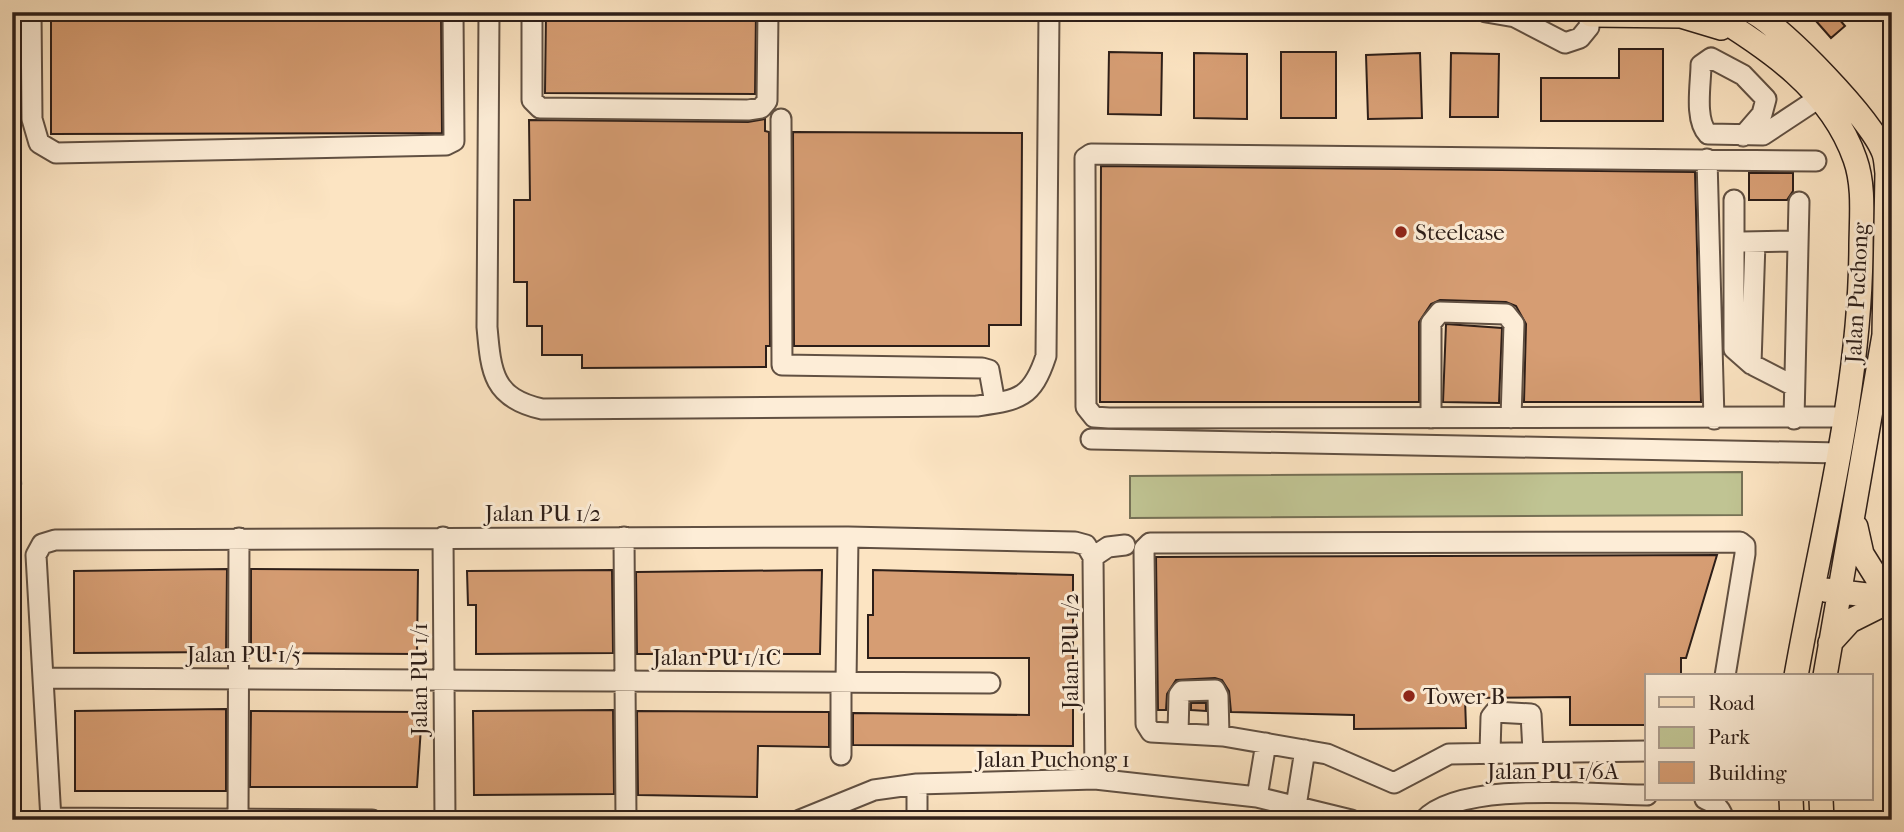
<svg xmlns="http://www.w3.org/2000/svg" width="1904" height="832" viewBox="0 0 1904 832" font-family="'IM FELL French Canon',serif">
<rect width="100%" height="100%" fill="#fce4c2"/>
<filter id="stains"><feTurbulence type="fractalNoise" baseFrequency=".00286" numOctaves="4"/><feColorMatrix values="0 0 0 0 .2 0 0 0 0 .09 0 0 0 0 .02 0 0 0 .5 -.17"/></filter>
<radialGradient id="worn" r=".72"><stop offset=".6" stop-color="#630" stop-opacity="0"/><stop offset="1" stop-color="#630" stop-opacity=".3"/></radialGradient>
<path fill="#c0c493" stroke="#767156" stroke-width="2" d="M1742 472V515L1130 518V476Z"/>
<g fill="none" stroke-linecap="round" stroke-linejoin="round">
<path stroke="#747d7a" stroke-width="4.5" d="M12 386 20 484 12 513"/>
</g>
<path fill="#d69d73" stroke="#2d1e18" stroke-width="2" d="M51 12H441L442 133 51 134Z
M546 12H756L755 94 545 93Z
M1808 12H1833L1845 26 1831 38Z
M1619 49H1663V121H1541V78H1619Z
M1109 52 1162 53 1161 115 1108 114Z
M1281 52H1336V118H1281Z
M1194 53 1247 54V119L1194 118Z
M1420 53 1422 118 1368 119 1366 55Z
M1451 53 1499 54 1498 117H1450Z
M765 119V131L769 132 770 346H766V367L582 368V355H542V326H527V282H514V200H530L529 120 748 122Z
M793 132 1022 133 1021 325H989V346H794Z
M1101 166 1695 172 1701 402H1524L1526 324 1516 306 1506 302 1440 300 1431 304 1419 322V402H1100Z
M1749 173H1793V191L1787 200H1749Z
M1446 324 1502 328 1499 403 1443 402Z
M1717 555 1686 658H1681V676H1647V725H1570V697L1465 698 1466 728 1354 729V715L1231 712 1229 691 1222 680 1215 678 1176 680 1167 694 1166 710H1158L1156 557Z
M227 569 226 652 74 653V571Z
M251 569 418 570 417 654 251 653Z
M612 570 613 653 476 654V605H468L467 571Z
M822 570 820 654H637L636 572Z
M873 570 1073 575V746L853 745V713L1029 715V658H868V615H873Z
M1191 703H1206V711L1191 710Z
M226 709V791H75V711Z
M613 710 614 794 474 795 473 711Z
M251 711 422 712 417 787H250Z
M637 711 829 712V747L758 746 757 797 638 795Z"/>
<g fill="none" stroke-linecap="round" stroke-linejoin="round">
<g stroke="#615042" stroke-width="23">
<path id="minor" d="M31 12 32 119 39 143 56 153 446 145 454 141 453 12
M489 12 487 327C491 373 493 398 542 409L977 406C1018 400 1032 399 1046 356L1049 12
M532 12V100L540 108 748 110 761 108 767 101 768 12
M1486 12 1515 17 1565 43 1580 38 1589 27 1590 12
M781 119 782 365 982 368 989 370 995 403
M1743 136 1762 114 1766 99 1743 75 1711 58 1701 65C1701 83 1694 120 1708 134L1763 135 1819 98
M1707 159 1714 419
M1816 161 1091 154 1085 158V166L1086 407 1094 417 1109 418 1847 417
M1734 200V349L1751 364 1794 386
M1743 242 1798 241
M1751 364 1755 242
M1431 418V323L1440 312 1506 314 1514 324 1511 418
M1794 419 1799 202
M1091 439 1840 453
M443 537 445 820
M624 537 626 820
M1093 557 1108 547 1125 545
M43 678 990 683
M841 682V755
M846 682 848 537
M1178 733 1179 695 1182 691 1215 690 1218 696 1219 735
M1647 751 1449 754 1394 783 1327 754 1223 736 1151 732 1146 724 1144 549 1150 543 1740 542 1745 546V554L1725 676
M1490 752 1491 717 1495 712 1531 714 1533 752
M1257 797 1266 743
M1705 799C1714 802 1723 810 1723 820
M1296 806 1305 750
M51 818 372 820
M51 820 36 555 42 544 55 540 848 537 1075 542 1086 545 1093 557 1095 779
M238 820 239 538
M800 820 874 790 917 784 1095 779 1257 797 1351 820
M917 820V784
M1424 820C1461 780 1593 795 1647 795"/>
</g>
<g stroke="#2d1e18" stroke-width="26">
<path id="major" d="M1709 12C1768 48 1831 90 1855 159 1865 187 1861 219 1861 248 1860 394 1821 534 1796 676
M1753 12C1785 30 1870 118 1883 151 1886 157 1886 166 1887 173L1884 335 1825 676
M1591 15 1681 16 1721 28
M1856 527 1862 554 1882 586
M1825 590 1892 598
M1830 643 1850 621 1892 600
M1791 799 1792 820
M1821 799 1822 820"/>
</g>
<use href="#minor" stroke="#fdedd7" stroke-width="19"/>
<use href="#major" stroke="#fce4c2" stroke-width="23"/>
</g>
<g fill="#8f2418" stroke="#fdedd7" stroke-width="2.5">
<circle cx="1401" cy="232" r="7"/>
<circle cx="1409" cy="696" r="7"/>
</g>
<g text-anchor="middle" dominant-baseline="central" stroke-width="6" stroke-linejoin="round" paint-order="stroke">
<g font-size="23" fill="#2d1e18" stroke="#fdedd7" text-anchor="start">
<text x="1415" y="232">Steelcase</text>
<text x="1423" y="696">Tower B</text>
</g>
<g font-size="23" fill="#2d1e18" stroke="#fdedd7">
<text transform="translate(1857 293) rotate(-87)">Jalan Puchong</text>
<text x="543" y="513">Jalan PU 1/2</text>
<text transform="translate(1070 651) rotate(-90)">Jalan PU 1/2</text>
<text x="244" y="654">Jalan PU 1/5</text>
<text x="717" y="657">Jalan PU 1/1C</text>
<text transform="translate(419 679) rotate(-90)">Jalan PU 1/1</text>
<text x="1053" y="759">Jalan Puchong 1</text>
<text x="1553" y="771">Jalan PU 1/6A</text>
</g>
</g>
<rect width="1904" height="832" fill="none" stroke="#fce4c2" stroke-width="42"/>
<rect x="14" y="14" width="1876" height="804" fill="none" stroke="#2d1e18" stroke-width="3.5"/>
<rect x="21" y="21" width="1862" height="790" fill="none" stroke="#2d1e18" stroke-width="2"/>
<rect x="1645" y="674" width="228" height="126" fill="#fdedd7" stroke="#aa9a8b" stroke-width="2"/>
<rect x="1659" y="697" width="35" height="10" fill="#fce4c2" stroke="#aa9a8b" stroke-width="2"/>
<text x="1708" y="710" font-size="21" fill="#2d1e18">Road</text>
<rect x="1659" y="727" width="35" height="21" fill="#c0c493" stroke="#aa9a8b" stroke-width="2"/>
<text x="1708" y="744" font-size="21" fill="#2d1e18">Park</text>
<rect x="1659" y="762" width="35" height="21" fill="#d69d73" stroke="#aa9a8b" stroke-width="2"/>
<text x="1708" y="780" font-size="21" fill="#2d1e18">Building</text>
<rect width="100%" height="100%" filter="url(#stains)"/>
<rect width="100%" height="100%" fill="url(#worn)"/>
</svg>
